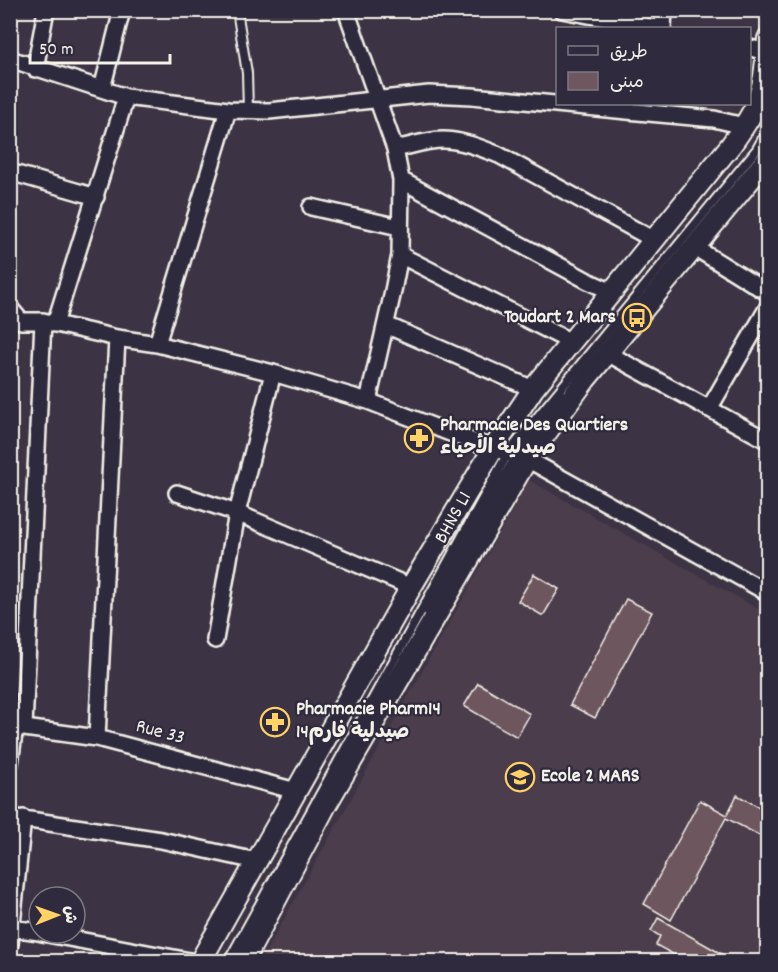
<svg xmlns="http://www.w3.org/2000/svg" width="778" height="972" viewBox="0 0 778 972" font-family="Dekko,'Playpen Sans Arabic',sans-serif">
<rect width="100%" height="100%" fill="#3c3344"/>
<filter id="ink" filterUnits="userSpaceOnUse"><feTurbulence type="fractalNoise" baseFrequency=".0167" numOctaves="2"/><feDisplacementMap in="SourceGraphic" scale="12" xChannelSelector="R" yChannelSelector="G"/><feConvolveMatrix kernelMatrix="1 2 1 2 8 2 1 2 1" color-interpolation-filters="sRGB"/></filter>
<g filter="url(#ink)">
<path fill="#4b3e4c" d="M529 480 767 614V961L260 962Z"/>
<path fill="#6e575e" stroke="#f4f1e8" stroke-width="1.5" d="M534 574 559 589 543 616 518 601Z
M626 599 652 612 595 718 570 705Z
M478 683 530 714 517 737 464 706Z
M737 795 768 812V840L726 818 671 920 644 904 700 800 727 815Z
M658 918 736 962H687L656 945 660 936 651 931Z"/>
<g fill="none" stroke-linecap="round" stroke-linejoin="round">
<g stroke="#f4f1e8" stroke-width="12">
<path id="service" d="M237 10 247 73 248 110
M427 611 516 456 562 395
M228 962 508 453 757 149 768 129"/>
</g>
<g stroke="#f4f1e8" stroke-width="20">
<path id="minor" d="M346 10 395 149 401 180 400 255 392 296 368 401
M562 10 657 28
M663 28 664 10
M750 48 767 52
M10 59 126 97 228 110 269 111 429 94 472 96 627 111 714 119 744 126
M35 69 46 10
M102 89 122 10
M395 149C410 146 427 140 443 140 462 140 481 148 499 155L654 240
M10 172 96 197
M401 180 588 281 612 292
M311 207 399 227
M694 247 768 293
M400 255 571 342
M10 308 21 321H43L117 338 157 344 273 373 368 401 468 440 527 459 768 593
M55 324 126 97
M386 325 533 389
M157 344 228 110
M607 353 768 441
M709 409 768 307
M177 493 237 513 411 587
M215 640 237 513 273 373
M10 726 97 738 296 791
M24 727 43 321
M97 738 117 338
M10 764 15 726
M10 817 161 840 256 861
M13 928 39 932
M42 933 195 962
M10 944 23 818"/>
</g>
<g stroke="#f4f1e8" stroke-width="24">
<path id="tertiary" d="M200 962 411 587 493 449 533 389 731 145C740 132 750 119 756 105 765 84 766 60 768 39
M243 962 326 805 527 459 585 380 768 158"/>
</g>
<use href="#service" stroke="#2f2a3d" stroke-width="8"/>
<use href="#minor" stroke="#2f2a3d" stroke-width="15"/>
<use href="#tertiary" stroke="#2f2a3d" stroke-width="20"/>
</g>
</g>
<defs>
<g id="bus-ring" transform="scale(1.5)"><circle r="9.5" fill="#2f2a3d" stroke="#ffd166" stroke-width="1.5"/><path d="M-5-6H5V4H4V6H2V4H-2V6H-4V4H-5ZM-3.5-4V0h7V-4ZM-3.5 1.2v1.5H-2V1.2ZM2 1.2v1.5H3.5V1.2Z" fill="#ffd166"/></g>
<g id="pharmacy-ring" transform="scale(1.5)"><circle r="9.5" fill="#2f2a3d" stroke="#ffd166" stroke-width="1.5"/><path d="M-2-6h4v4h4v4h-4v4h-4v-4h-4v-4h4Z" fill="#ffd166"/></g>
<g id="school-ring" transform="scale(1.5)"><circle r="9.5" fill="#2f2a3d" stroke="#ffd166" stroke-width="1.5"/><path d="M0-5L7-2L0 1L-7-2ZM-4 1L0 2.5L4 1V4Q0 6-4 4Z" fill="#ffd166"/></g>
</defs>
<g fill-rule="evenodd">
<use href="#bus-ring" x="637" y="318"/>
<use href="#pharmacy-ring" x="419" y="438"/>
<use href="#pharmacy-ring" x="275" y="722"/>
<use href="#school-ring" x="520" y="777"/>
</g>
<g text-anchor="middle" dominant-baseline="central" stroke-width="4.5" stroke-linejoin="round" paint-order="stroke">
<g font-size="20" font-weight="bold" fill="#f4f1e8" stroke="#2f2a3d" text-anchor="start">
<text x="616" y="318" text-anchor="end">Toudart 2 Mars</text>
<text x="440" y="426">Pharmacie Des Quartiers<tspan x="440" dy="23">صيدلية الأحياء</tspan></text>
<text x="296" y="710">Pharmacie Pharm14<tspan x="296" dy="23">صيدلية فارم14</tspan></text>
<text x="541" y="777">Ecole 2 MARS</text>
</g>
<g font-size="20" fill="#f4f1e8" stroke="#2f2a3d">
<text transform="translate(454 518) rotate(-61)">BHNS L1</text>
<text transform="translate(160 733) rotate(15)">Rue 33</text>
</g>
</g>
<rect width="778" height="972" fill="none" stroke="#2f2a3d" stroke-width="36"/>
<rect x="18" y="18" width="742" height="936" fill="none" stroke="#f4f1e8" stroke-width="2" filter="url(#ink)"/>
<rect x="556" y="27" width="195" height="78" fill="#2f2a3d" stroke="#7e7a81" stroke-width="1.5"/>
<rect x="568" y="46" width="30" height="9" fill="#2f2a3d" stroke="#7e7a81" stroke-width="1.5"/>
<text x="610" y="57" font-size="18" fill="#f4f1e8">طريق</text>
<rect x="568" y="72" width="30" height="18" fill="#6e575e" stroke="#7e7a81" stroke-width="1.5"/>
<text x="610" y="87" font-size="18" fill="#f4f1e8">مبنى</text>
<g transform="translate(57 915) rotate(89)"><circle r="28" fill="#2f2a3d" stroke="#7e7a81" stroke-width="1.5"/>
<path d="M0-4.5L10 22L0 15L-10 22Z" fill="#ffd166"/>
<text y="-9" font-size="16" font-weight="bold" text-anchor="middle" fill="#f4f1e8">ش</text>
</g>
<path d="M30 54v9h140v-9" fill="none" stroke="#f4f1e8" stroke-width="3"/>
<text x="39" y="54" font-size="18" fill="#f4f1e8" stroke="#2f2a3d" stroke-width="4.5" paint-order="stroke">50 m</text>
</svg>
